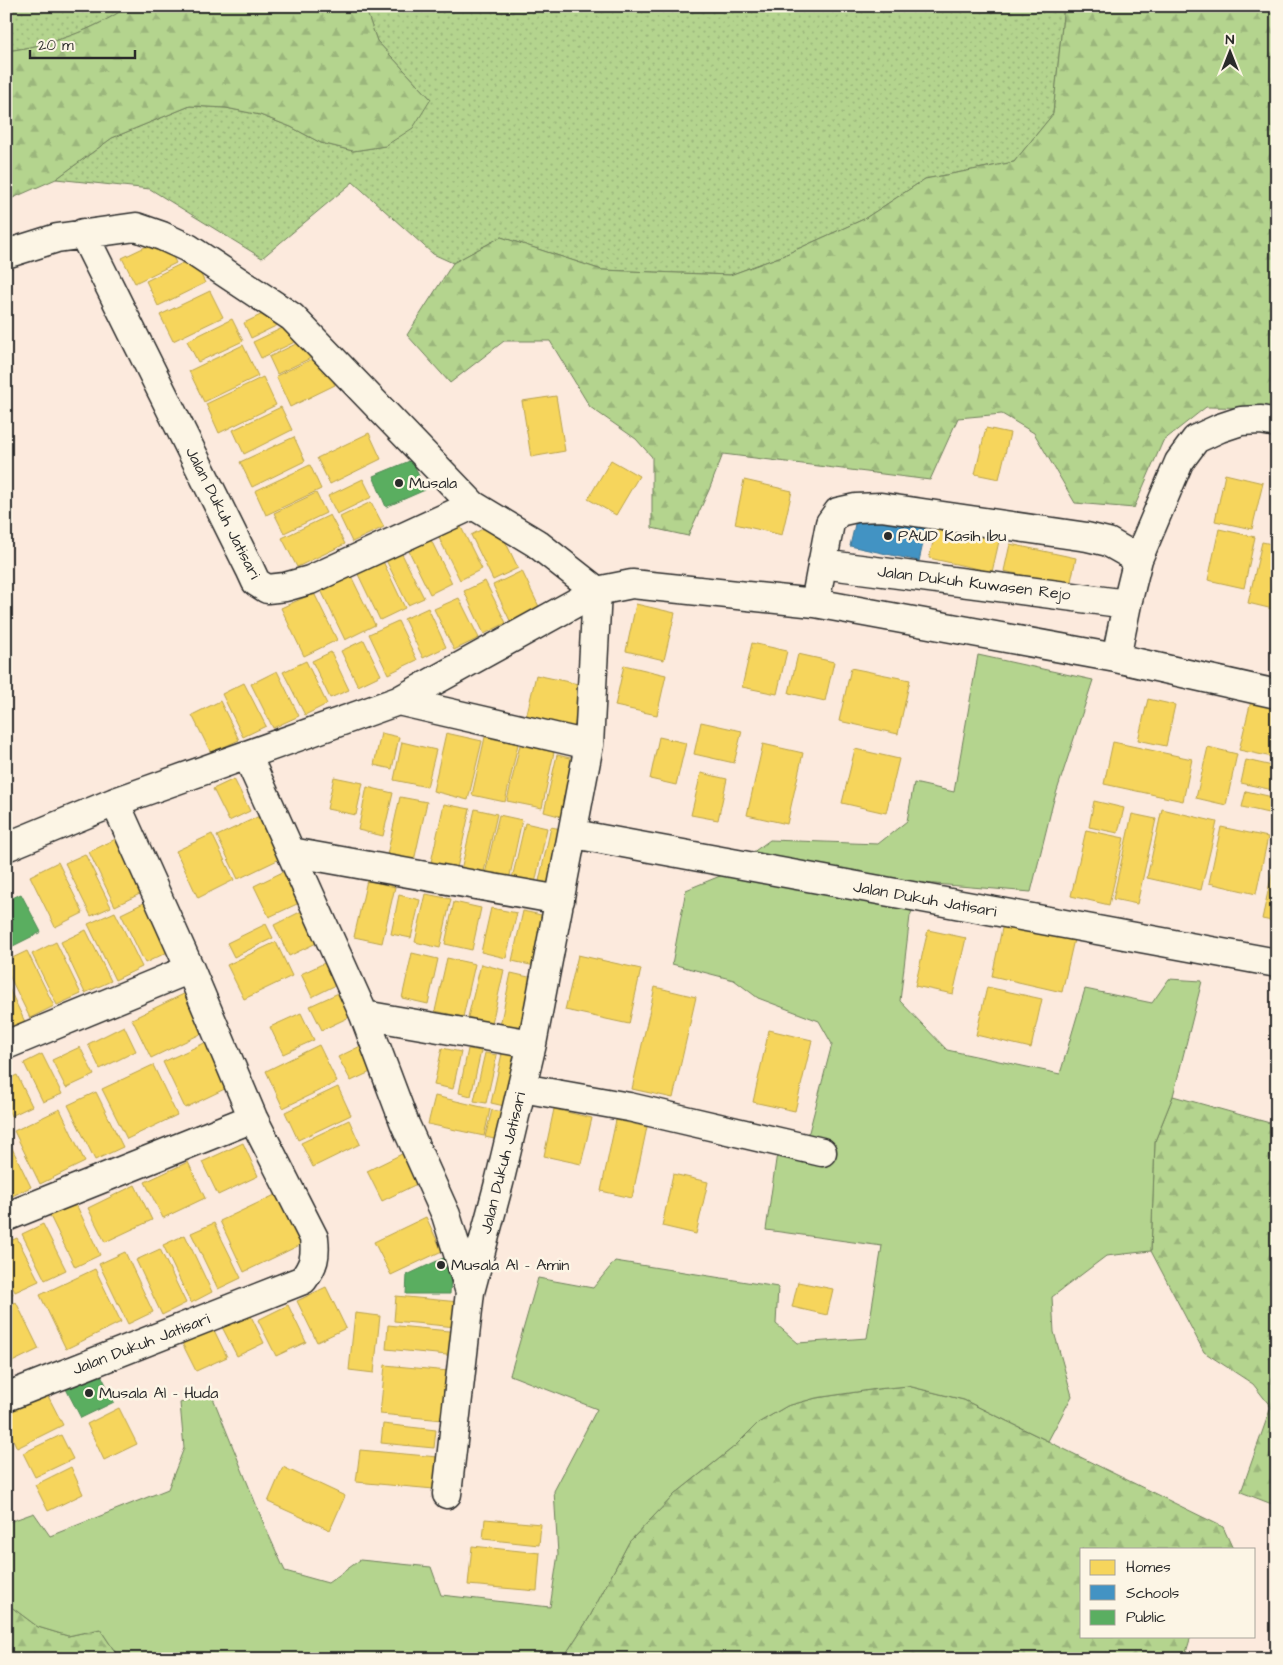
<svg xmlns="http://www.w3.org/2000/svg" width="1283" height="1665" viewBox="0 0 1283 1665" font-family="'Architects Daughter',sans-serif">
<defs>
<pattern id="grass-dots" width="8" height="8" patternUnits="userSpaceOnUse" patternTransform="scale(1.25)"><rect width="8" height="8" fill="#b4d48e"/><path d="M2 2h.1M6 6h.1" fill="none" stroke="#9bb67b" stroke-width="1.8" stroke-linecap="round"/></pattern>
<pattern id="forest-firs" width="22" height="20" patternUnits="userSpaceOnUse" patternTransform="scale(1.25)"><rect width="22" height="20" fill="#b4d48e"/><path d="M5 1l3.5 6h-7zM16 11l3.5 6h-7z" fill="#9bb67b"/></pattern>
</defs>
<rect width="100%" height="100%" fill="#fceadd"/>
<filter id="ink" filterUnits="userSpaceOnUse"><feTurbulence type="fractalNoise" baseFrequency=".02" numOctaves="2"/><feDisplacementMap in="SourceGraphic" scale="10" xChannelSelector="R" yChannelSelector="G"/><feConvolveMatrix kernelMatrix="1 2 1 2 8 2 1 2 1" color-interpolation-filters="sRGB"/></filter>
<g filter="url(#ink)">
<path fill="url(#grass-dots)" stroke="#70805c" d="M6 6H128C94 31 47 46 6 51Z
M368 6H1064L1053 114 1014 162 925 179 864 219 782 256 730 275 602 270 501 237 453 263 433 254 353 182 262 258 150 189 56 179 112 138 190 106 226 108 260 115 291 127 321 143 353 151 385 146 431 99 377 41 366 10Z"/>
<path fill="url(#forest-firs)" stroke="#70805c" d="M128 6H368L366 10 377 41 431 99 413 128 385 146 353 151 321 143 291 127 260 115 226 108 190 106 112 138 56 179 6 201V51C47 46 94 31 128 6Z
M1064 6H1277V408L1206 407 1163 441 1134 508 1075 503 1034 433 1002 414 958 418 930 480 723 454 709 490 688 536 652 528V457L636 439 590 407 550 341H504L450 383 407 335 453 263 501 237 602 270 730 275 782 256 864 219 925 179 1014 162 1053 114Z
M1173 1096 1277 1125V1310L1273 1323 1277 1326V1506L1241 1492 1271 1407 1253 1384 1204 1352 1151 1251 1155 1141Z
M908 1386 964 1400 1223 1527 1233 1549H1082V1636H1191L1184 1659H546L565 1655 589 1618 629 1542 675 1494 735 1446 758 1423 787 1406 816 1398 877 1389Z
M6 1603 38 1627 68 1636 100 1629 120 1659H6Z"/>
<path fill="#b4d48e" stroke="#70805c" d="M978 655 1093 680 1053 803 1031 892 923 883 910 916 900 1001 947 1050 1060 1074 1085 989 1152 1003 1169 979 1202 981 1173 1096 1155 1141 1151 1251 1106 1256 1052 1297 1054 1332 1072 1396 1048 1441 964 1400 908 1386 877 1389 816 1398 787 1406 758 1423 735 1446 675 1494 629 1542 589 1618 565 1655 546 1659H120L100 1629 68 1636 38 1627 6 1603V1523L34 1513 50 1536 168 1489 184 1448 180 1403 211 1393 266 1529 285 1571 328 1583 360 1560 431 1567 441 1595 550 1607 558 1554 554 1491 597 1409 510 1375 538 1278 593 1288 615 1261 778 1287 776 1324 798 1343 867 1338 882 1246 766 1230 777 1153 809 1132 832 1044 819 1021 758 998 734 980 672 964 686 890 720 876 770 840 878 844 907 821 914 783 954 792Z"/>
<path fill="#f6d55c" stroke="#b9a24d" d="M164 238 176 263 135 283 122 258Z
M193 258 205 283 158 306 146 281Z
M210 291 223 317 173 341 160 315Z
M273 309 280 324 251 338 244 323Z
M232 319 243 341 198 362 187 341Z
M291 324 299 340 261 358 253 342Z
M306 339 315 356 277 374 269 357Z
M243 345 258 376 204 402 189 371Z
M321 355 335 385 290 407 276 376Z
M263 377 276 405 219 433 206 404Z
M556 396 565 451 531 457 522 401Z
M281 407 292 430 244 454 233 430Z
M986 428 1010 433 999 479 975 474Z
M369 433 381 459 330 484 317 458Z
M294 437 305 461 252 487 240 462Z
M611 460 639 476 616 515 588 499Z
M310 465 321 489 266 515 255 491Z
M1225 474 1263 483 1252 529 1215 521Z
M363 479 372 497 337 514 328 496Z
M744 480 792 491 782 535 735 524Z
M316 493 326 513 284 533 274 513Z
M371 502 384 527 352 542 340 517Z
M330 515 345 544 297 567 282 538Z
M458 521 482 569 460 580 436 532Z
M496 522 518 568 493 580 471 535Z
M938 523 1000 537 992 572 929 558Z
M1219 529 1255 537 1244 588 1208 580Z
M428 534 452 583 430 594 406 545Z
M1262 542 1277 545V610L1248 603Z
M1010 544 1076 558 1070 586 1004 571Z
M399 548 424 598 408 605 384 556Z
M380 555 405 608 380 620 355 568Z
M522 571 542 613 513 627 493 585Z
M349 572 375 625 345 640 319 586Z
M485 581 506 623 484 634 464 591Z
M314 593 337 640 304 656 281 608Z
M459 598 479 638 454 650 434 609Z
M636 604 675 613 664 660 626 651Z
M428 608 446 647 423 658 404 619Z
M398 621 417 660 388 674 369 634Z
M364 640 381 675 358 686 341 651Z
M752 643 787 651 777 694 742 687Z
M331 652 349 690 330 698 312 661Z
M798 654 834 662 825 701 789 693Z
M306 661 327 704 305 715 283 672Z
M624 665 666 675 657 715 615 706Z
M851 668 910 680 898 734 839 721Z
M277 671 299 716 273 728 251 684Z
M536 675 583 685 573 732 525 722Z
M244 683 266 726 243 737 222 694Z
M1148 699 1175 705 1166 746 1138 740Z
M220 701 239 740 211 753 192 715Z
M1251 701 1277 707V758L1239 750Z
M701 722 742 731 734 763 694 754Z
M381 733 399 737 392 769 374 765Z
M446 733 482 741 468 800 433 791Z
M485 737 518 744 505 802 472 795Z
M659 737 686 743 676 785 650 779Z
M402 742 436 750 427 787 394 780Z
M1113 742 1192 759 1183 801 1104 784Z
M763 744 803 753 787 824 747 815Z
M520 745 554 752 542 808 507 801Z
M1208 747 1237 754 1226 805 1196 798Z
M855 749 899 759 886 813 842 803Z
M557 755 583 761 570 819 544 812Z
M1246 760 1277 767 1273 790 1241 783Z
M701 773 727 779 718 820 691 815Z
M334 777 363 783 356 815 327 809Z
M234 779 250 811 229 821 213 789Z
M367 787 393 793 383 836 358 830Z
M1246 791 1277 798V815L1242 807Z
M400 797 427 802 414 861 387 855Z
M1094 801 1124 808 1118 833 1089 827Z
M444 804 470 809 457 868 431 862Z
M475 809 497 814 483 876 461 870Z
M1162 809 1217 822 1201 890 1147 878Z
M268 812 288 855 238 879 217 836Z
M1132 814 1156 819 1137 904 1113 899Z
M499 815 522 820 509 880 485 874Z
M525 823 547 828 534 888 511 883Z
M551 827 571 831 557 890 538 886Z
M1221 827 1268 837 1256 894 1209 883Z
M1086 830 1124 838 1109 905 1071 896Z
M212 834 234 880 198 898 176 851Z
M120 837 146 891 115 906 89 852Z
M85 854 111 907 91 916 65 863Z
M1276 855H1277V922L1262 919Z
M58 862 83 913 55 927 30 876Z
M295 866 310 898 269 917 254 886Z
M367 880 395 887 382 943 354 937Z
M426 894 451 899 440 948 415 942Z
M399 895 420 900 411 938 391 934Z
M152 899 176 948 145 963 121 914Z
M454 902 481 908 472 950 445 944Z
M312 906 327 938 289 956 274 925Z
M491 908 517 913 506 958 481 952Z
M523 911 546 916 535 966 512 961Z
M115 912 142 967 115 980 88 924Z
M1004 919 1075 935 1062 992 992 976Z
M266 924 273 938 234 957 227 943Z
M86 930 111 981 85 993 61 942Z
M928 930 966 938 953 994 915 986Z
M56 942 81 994 57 1005 32 954Z
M276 942 292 976 244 999 227 965Z
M27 951 54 1006 30 1018 6 969V961Z
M412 953 438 959 428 1004 402 998Z
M578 955 641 969 629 1024 565 1010Z
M335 958 346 980 312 997 301 974Z
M447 958 475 964 463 1017 435 1011Z
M481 964 504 970 492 1023 468 1017Z
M511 973 533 978 522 1030 500 1026Z
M6 982 25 1022 6 1031Z
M655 987 696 997 673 1098 632 1089Z
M987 987 1042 999 1031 1048 976 1035Z
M192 990 211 1029 151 1058 132 1019Z
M345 990 356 1014 322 1030 310 1006Z
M301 1013 314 1040 283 1054 270 1027Z
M124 1026 136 1051 100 1069 88 1044Z
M769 1030 812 1040 795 1111 753 1102Z
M211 1040 233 1085 185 1108 163 1062Z
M367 1043 379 1068 351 1081 338 1057Z
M319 1045 337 1082 283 1108 266 1071Z
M80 1047 94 1075 66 1088 52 1060Z
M442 1048 461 1052 453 1089 434 1085Z
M468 1049 481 1051 471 1096 459 1093Z
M503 1049 525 1054 513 1108 491 1103Z
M485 1053 497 1055 486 1103 474 1101Z
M42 1054 62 1094 43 1102 24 1063Z
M153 1065 177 1115 127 1139 102 1089Z
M17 1075 32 1106 11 1116 6 1105V1080Z
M338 1087 351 1115 298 1140 285 1112Z
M96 1092 123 1147 95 1160 68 1105Z
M435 1096 490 1109 484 1136 428 1124Z
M60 1109 85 1162 40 1184 14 1131Z
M554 1109 592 1118 581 1164 544 1156Z
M492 1110 511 1114 504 1141 485 1137Z
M349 1120 360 1144 313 1167 301 1143Z
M616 1120 647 1127 632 1198 601 1191Z
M6 1136 31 1187 6 1199Z
M243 1143 258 1176 218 1195 202 1162Z
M408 1151 423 1181 382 1201 367 1171Z
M188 1162 205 1198 163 1218 145 1182Z
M673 1174 708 1182 696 1234 662 1226Z
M135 1185 152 1220 105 1242 88 1208Z
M277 1194 302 1244 244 1272 220 1221Z
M75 1202 100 1255 75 1267 49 1214Z
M426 1217 442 1251 391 1275 374 1242Z
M214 1223 241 1278 218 1289 191 1233Z
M43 1224 66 1270 45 1280 22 1234Z
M185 1235 212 1292 191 1303 163 1245Z
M17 1238 39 1281 15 1292 6 1274V1243Z
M160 1249 186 1303 162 1315 136 1260Z
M125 1252 153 1312 128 1324 99 1264Z
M95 1269 121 1322 66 1349 40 1295Z
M6 1280 13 1294 6 1297Z
M798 1282 833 1289 827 1315 792 1307Z
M326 1287 346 1328 317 1342 297 1301Z
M396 1296 459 1302 456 1327 394 1321Z
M16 1302 39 1349 6 1365V1306Z
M288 1305 306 1342 276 1356 258 1320Z
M355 1313 380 1316 374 1373 349 1370Z
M250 1314 264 1343 237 1356 222 1327Z
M388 1325 459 1332 457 1356 386 1349Z
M213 1328 227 1357 196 1371 182 1343Z
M385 1365 448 1371 443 1420 380 1414Z
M47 1394 63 1425 17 1448 6 1425V1414Z
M119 1408 137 1444 104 1460 87 1424Z
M383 1424 436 1430 434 1448 381 1443Z
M61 1435 73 1459 35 1477 23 1453Z
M360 1450 438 1457 434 1489 356 1482Z
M71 1467 83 1494 48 1511 35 1485Z
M283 1467 345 1496 330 1530 268 1502Z
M485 1519 541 1524 539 1545 483 1539Z
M472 1546 540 1553 537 1591 468 1585Z"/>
<path fill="#4393c3" stroke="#3c7495" d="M858 511 927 526 919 561 850 546Z"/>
<path fill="#5aae61" stroke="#4c8751" d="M412 460 425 490 386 507 373 476Z
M21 894 41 932 9 948 6 942V901Z
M452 1254 450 1294H406L407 1275Z
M98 1368 114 1402 81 1418 64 1385Z"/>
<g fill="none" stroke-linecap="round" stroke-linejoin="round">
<g stroke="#2b2b2b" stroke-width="31">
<path id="street" d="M83 233 250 569 256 582 267 589 285 587 310 580 473 505
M6 254 57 238 136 227 162 236 188 248 292 317 473 505 536 543 597 591
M822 564 1127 604
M815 603 830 523 838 512 856 508 881 507 1087 537 1108 542 1138 559
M1116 658 1127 604 1138 559 1179 462 1196 439 1220 428 1241 421 1261 420 1277 423
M398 701 589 745
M247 755 364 1015 405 1124 446 1215 470 1292
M574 834 1277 963
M6 847 115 802 398 701 597 591 632 584 815 603 1116 658 1277 694
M291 852 560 900
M364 1015 532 1044
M6 1045 190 969
M522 1088 629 1107 822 1152
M6 1217 253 1118
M6 1397 303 1280C314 1265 316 1257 314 1238L253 1118 190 969 115 802
M447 1494 470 1292 499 1183 532 1044 589 745 597 591"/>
</g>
<use href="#street" stroke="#fcf5e5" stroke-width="28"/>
</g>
</g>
<g fill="#2b2b2b" stroke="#fcf5e5" stroke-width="2">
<circle cx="399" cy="483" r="5"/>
<circle cx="888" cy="536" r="5"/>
<circle cx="441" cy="1265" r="5"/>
<circle cx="89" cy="1393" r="5"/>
</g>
<g text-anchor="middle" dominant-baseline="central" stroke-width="5" stroke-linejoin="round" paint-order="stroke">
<g font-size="16" fill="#2b2b2b" stroke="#fcf5e5" text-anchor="start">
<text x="409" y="483">Musala</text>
<text x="898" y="536">PAUD Kasih Ibu</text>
<text x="451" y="1265">Musala Al - Amin</text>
<text x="99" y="1393">Musala Al - Huda</text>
</g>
<g font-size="16" fill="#2b2b2b" stroke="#fcf5e5">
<text transform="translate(223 513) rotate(63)">Jalan Dukuh Jatisari</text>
<text transform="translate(974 583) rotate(7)">Jalan Dukuh Kuwasen Rejo</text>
<text transform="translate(925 899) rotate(10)">Jalan Dukuh Jatisari</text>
<text transform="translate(503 1163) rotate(-76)">Jalan Dukuh Jatisari</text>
<text transform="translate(141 1344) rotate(-21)">Jalan Dukuh Jatisari</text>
</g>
</g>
<rect width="1283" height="1665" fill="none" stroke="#fcf5e5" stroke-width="25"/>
<rect x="12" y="12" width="1258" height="1640" fill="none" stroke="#2b2b2b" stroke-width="2" filter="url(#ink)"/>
<rect x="1080" y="1548" width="175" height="90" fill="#fcf5e5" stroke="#a8a49b"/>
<rect x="1090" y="1560" width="25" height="15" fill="#f6d55c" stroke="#a8a49b"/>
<text x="1126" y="1572" font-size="15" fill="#2b2b2b">Homes</text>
<rect x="1090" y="1585" width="25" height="15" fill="#4393c3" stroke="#a8a49b"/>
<text x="1126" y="1598" font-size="15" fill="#2b2b2b">Schools</text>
<rect x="1090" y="1610" width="25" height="15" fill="#5aae61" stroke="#a8a49b"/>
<text x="1126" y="1622" font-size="15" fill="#2b2b2b">Public</text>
<g transform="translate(1230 52)" stroke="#fcf5e5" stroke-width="4" paint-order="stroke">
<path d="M0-4L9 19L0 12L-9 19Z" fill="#2b2b2b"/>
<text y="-8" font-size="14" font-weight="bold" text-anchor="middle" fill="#2b2b2b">N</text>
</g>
<path d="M30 50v8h105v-8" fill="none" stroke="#2b2b2b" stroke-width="2.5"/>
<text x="38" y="50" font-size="15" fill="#2b2b2b" stroke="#fcf5e5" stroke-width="4" paint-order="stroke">20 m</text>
</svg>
